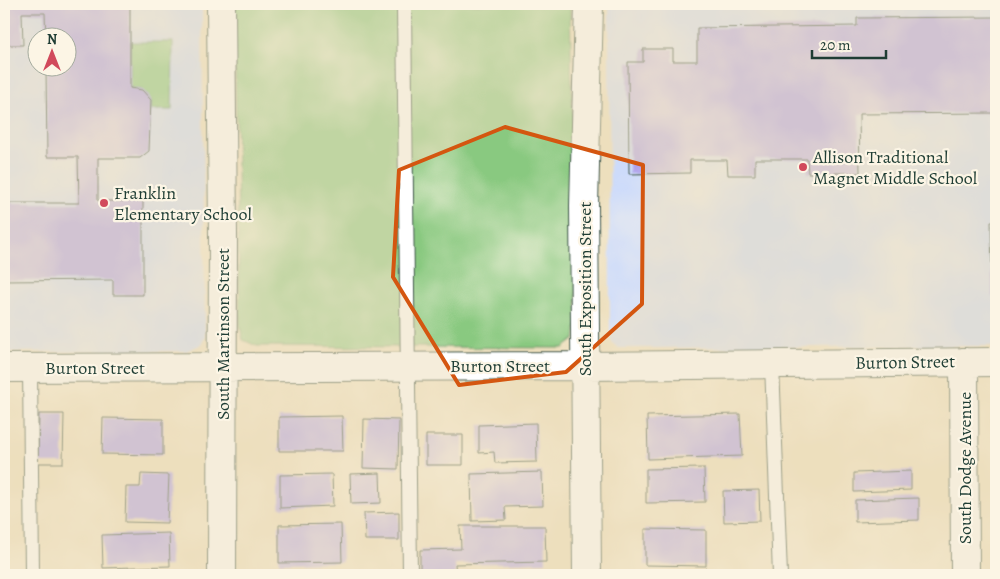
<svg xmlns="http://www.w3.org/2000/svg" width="1000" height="579" viewBox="0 0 1000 579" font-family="Alegreya,serif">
<rect width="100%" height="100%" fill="#fcf5e5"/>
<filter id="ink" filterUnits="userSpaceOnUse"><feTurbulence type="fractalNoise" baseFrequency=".02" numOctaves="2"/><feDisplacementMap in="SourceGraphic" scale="10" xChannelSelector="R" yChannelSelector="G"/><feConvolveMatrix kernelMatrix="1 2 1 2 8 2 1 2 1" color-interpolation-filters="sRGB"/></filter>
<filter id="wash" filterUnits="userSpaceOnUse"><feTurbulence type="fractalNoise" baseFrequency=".0096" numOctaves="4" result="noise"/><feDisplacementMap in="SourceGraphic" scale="20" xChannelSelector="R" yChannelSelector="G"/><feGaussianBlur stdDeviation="1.12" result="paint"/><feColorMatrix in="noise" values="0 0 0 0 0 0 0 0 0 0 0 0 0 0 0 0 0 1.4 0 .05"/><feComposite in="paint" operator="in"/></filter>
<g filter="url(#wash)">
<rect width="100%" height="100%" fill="#eddfbd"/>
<path fill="#cddbfa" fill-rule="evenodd" d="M4 4H202L205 338 200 345 186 351 4 352ZM38 38H68V68H38Z
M609 4H996V346L619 348 612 343 610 331Z"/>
<path fill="#89c980" stroke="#54835a" d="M234 4H570L577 324 575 339 563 348 257 346 243 340 240 326Z
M130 42H173L172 110H151V100L142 90 130 88Z"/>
<g id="blocks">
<path fill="#afa2eb" d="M4 4H130V88L142 90 151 100 149 151 140 158H98V201H143V295H113V280L4 281V203H79L78 157H47L46 68H68V38H46L45 13H22L23 45H4Z
M996 17V113L859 114 860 173H808L807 159H755V175H728L727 160H690V173L629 174 628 62H643V49H673V61H697V28L857 26V18Z
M991 222H996V297H992Z
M39 414H64L63 463H38Z
M740 414 742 456 648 459 647 416Z
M342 416 343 451H279V417Z
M103 418 163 419V455L102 454Z
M364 419 399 420 398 469 363 468Z
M536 423 537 462 495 463 494 452 479 453V425Z
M426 435H463V465H426Z
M704 468 705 502 646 503V469Z
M911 471V490L854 492V473Z
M542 472 543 506 505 507 506 520 472 521 471 474Z
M380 473 381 503 351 504 350 474Z
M141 474 169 475 167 523 125 522 126 487H140Z
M332 474 333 506 280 508V475Z
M759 490 760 521 724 522 723 491Z
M919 498V520L855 522V500Z
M399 512V540H365L364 513Z
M341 524 342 562 279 563V525Z
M460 526H545L546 562 455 564 456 575H420V550L461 549Z
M645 529 706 530V566L645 565Z
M169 533 170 566 103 568 102 535Z"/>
</g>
</g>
<g filter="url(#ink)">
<use href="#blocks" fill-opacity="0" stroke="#3e5549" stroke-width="1"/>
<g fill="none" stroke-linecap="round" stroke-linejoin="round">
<g stroke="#3e5549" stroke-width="16">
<path id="service" d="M404 4 410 575
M772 364 780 575
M30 368 32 575"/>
</g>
<g stroke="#3e5549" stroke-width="30">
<path id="minor" d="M221 4 223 235 222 575
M964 362 965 575
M4 368 585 366 996 362
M587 575 584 206 589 4"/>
</g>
<use href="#service" stroke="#fff" stroke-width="14"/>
<use href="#minor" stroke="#fff" stroke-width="28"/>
</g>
</g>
<path d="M0 0H1000V579H0ZM505 127 643 165 642 304 566 372 459 385 393 277 399 170Z" fill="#eddfbd" fill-opacity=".55" fill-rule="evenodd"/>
<path fill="none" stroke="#d45610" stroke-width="4" stroke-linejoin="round" d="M505 127 643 165 642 304 566 372 459 385 393 277 399 170Z"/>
<g fill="#d1495b" stroke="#fcf5e5" stroke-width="2">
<circle cx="803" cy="167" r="5"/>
<circle cx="104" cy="203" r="5"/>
</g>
<g text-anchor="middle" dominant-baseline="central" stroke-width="4.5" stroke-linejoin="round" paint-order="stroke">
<g font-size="18" fill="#1f3d34" stroke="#fcf5e5" text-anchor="start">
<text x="813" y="157">Allison Traditional<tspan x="813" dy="21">Magnet Middle School</tspan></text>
<text x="114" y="193">Franklin<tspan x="114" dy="21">Elementary School</tspan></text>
</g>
<g font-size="18" fill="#1f3d34" stroke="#fcf5e5">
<text transform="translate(585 289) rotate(-90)">South Exposition Street</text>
<text transform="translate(223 334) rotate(-90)">South Martinson Street</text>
<text transform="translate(905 362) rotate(-1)">Burton Street</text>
<text x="500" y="366">Burton Street</text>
<text x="95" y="368">Burton Street</text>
<text transform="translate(965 468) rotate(-90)">South Dodge Avenue</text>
</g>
</g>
<rect width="1000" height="579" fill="none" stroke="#fcf5e5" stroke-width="20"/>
<g transform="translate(52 52)"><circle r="24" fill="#fcf5e5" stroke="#a4ab9e"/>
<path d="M0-4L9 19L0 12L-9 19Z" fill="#d1495b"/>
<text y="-8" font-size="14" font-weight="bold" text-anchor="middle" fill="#1f3d34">N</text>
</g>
<path d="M812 50v8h74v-8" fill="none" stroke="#1f3d34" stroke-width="2.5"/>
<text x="820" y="50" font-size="15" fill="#1f3d34" stroke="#fcf5e5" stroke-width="4" paint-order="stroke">20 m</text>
</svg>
